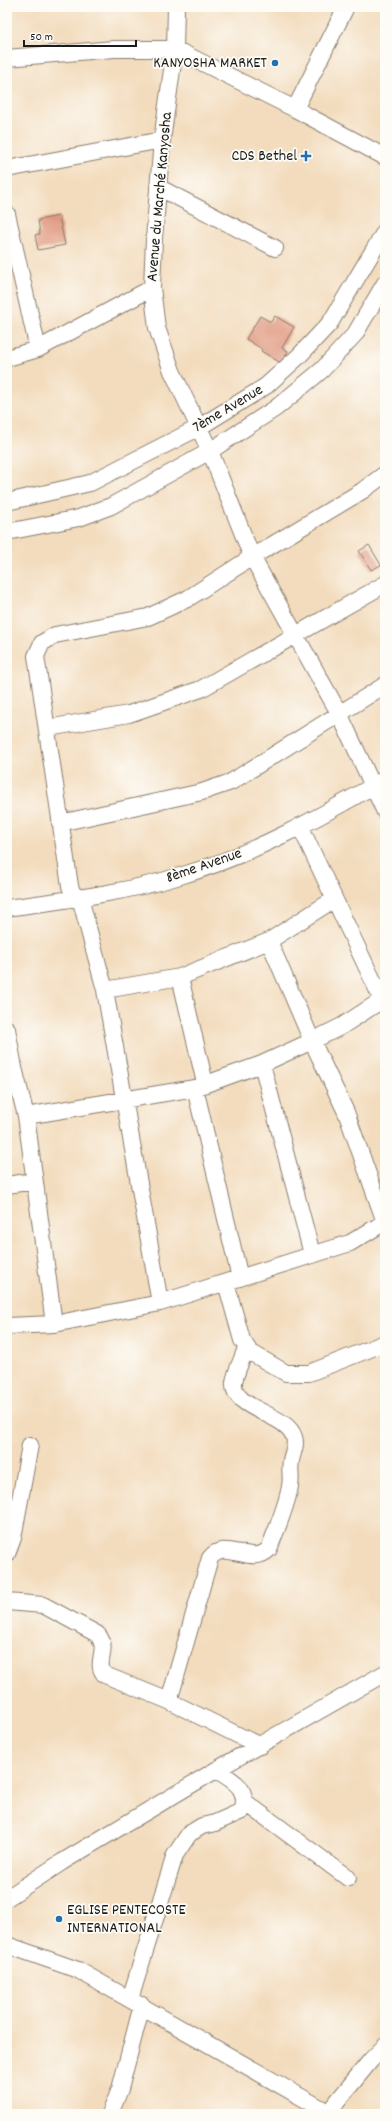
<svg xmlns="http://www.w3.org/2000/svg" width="392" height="2121" viewBox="0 0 392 2121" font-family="Dekko,sans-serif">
<rect width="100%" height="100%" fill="#fdfcf7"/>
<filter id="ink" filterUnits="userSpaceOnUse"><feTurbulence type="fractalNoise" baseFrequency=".025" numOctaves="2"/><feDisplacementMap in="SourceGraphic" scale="8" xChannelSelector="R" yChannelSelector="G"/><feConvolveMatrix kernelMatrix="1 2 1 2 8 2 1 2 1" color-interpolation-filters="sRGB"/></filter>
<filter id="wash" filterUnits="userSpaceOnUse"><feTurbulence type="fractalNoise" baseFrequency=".012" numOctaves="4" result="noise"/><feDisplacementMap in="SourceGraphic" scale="16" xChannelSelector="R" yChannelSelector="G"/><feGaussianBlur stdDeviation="0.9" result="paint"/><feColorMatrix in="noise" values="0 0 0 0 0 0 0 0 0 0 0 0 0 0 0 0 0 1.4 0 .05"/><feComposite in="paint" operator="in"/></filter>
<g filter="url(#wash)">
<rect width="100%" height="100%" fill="#f3dcbd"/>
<g id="blocks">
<path fill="#e09980" d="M59 216 65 245 38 250 35 235 40 234 38 220Z
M260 316 271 322 275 316 294 327 282 348 288 351 281 363 261 351 262 349 246 339Z
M369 545 381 565 371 570 359 551Z"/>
</g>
</g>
<g filter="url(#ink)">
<use href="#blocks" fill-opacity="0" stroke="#887c6c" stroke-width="1"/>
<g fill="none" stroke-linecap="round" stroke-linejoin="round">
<g stroke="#887c6c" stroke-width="18">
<path id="minor" d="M176 7 175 49 162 140 154 239 152 288 157 328 172 371 210 451 252 557 339 713 385 812
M7 58 114 49H175L295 109 385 157
M295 109 346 7
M7 169 162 140
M158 187 275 248
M7 214 38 349
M7 358 38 349 152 288
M7 502 90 483 198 428 266 386 299 356 330 323 385 231
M7 532 79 518 111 506 210 451 276 408 322 370 355 334 385 283
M48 728 129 714 201 689 385 584
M60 823 202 792 231 782 385 685
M300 826 385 1006
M7 908C65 900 124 893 180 876 252 855 320 817 385 779
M180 977 205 1083
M105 990 180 977 269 941 333 900
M7 1029 14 1068 26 1116 54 1324
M262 1064 312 1254
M195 1088 240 1278
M26 1116 195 1088 262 1064 312 1041 342 1026 385 998
M7 1185 34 1181
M226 1283 242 1340 250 1352 286 1373H309L385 1343
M160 1303 105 990 80 898 73 894 70 886 36 656 42 643 55 635 148 617 187 599 252 557 362 491 385 474
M7 1326 54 1324 160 1303 350 1243 385 1222 346 1112 312 1041 269 941
M7 1554 13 1538 30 1445
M7 1602 43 1605 97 1634C111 1649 93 1663 105 1675L169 1701 260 1746
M169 1701 210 1558C225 1538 252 1567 269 1549 276 1530 287 1506 290 1486 292 1478 289 1469 291 1461 292 1453 297 1446 294 1437 287 1413 231 1410 234 1382 236 1371 243 1358 246 1347
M245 1802 348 1878
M7 1898 62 1862 216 1770 385 1673
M7 1945 78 1970 331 2114
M130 1999 175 1855 189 1834 202 1826 215 1823 242 1811C250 1789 233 1780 216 1770
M110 2114 120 2089 142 2005
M327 2114 371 2060 385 2046"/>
</g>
<use href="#minor" stroke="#fff" stroke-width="16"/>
</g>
</g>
<g fill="#1f6fb2" stroke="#fdfcf7" stroke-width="1.5">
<circle cx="275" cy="63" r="4"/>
<path d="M304 150h4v4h4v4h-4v4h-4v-4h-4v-4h4z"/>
<circle cx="59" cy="1919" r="4"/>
</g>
<g text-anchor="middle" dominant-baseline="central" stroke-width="3.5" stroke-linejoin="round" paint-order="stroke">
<g font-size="16" fill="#1c1c1c" stroke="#fdfcf7" text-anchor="end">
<text x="267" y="63">KANYOSHA MARKET</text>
<text x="297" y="156">CDS Bethel</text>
<text x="67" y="1910" text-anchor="start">EGLISE PENTECOSTE<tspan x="67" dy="18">INTERNATIONAL</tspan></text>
</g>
<g font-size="16" fill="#1c1c1c" stroke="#fdfcf7">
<text transform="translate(160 197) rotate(-85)">Avenue du Marché Kanyosha</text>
<text transform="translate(228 409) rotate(-31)">7ème Avenue</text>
<text transform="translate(204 866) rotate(-19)">8ème Avenue</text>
</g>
</g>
<rect width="392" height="2121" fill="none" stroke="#fdfcf7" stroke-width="24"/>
<path d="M24 40v6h112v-6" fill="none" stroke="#1c1c1c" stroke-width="2"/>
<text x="30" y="40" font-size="12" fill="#1c1c1c" stroke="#fdfcf7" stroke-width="3" paint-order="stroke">50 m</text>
</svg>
